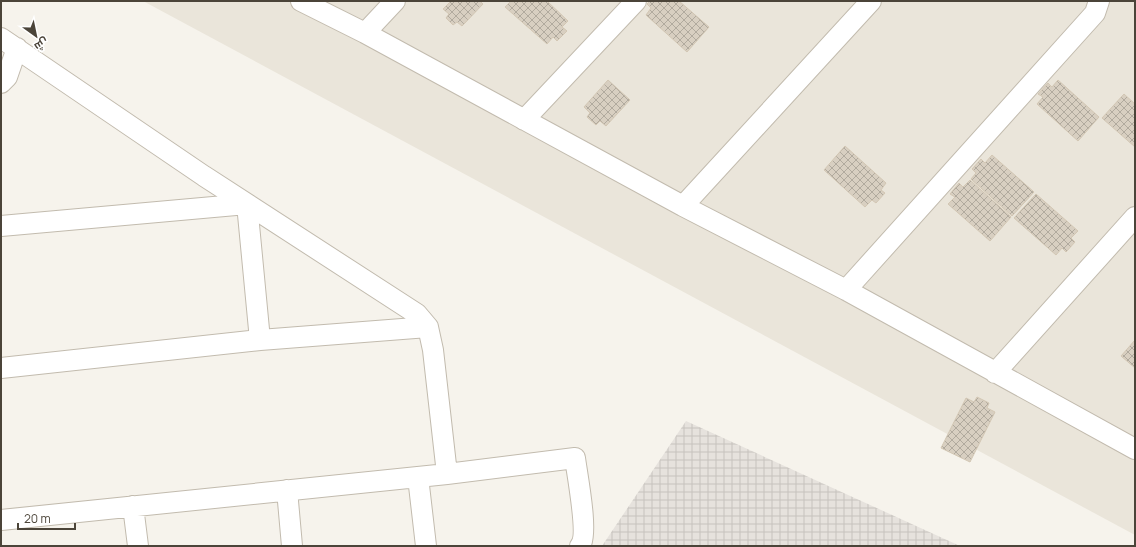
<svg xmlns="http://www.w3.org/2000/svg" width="1136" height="547" viewBox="0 0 1136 547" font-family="Manrope,Cairo,sans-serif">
<defs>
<pattern id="industrial-grid" width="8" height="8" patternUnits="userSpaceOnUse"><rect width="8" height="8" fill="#e6e2dd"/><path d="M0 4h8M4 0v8" fill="none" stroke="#c7c3be"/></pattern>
<pattern id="building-cross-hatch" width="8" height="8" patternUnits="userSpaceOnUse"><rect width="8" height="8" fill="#d8cfc1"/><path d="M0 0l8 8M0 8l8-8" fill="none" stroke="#b1aa9e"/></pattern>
</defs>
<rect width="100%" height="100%" fill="#f6f3ec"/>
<path fill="#eae5da" d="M143 1H1135V535Z"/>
<path fill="url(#industrial-grid)" d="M686 421 960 546H602Z"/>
<path fill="url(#building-cross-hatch)" stroke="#d3c7b4" d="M451 1H480L483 4 462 26 457 22 453 25 446 18 449 14 443 9Z
M511 1H547L568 21 562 27 567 31 557 41 553 37 547 44 505 7Z
M650 1H679L709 27 687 52 646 15 651 8 647 4Z
M608 80 630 100 606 126 600 121 596 125 587 117 590 113 584 107Z
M1058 80 1099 117 1078 141 1037 104 1043 97 1038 94 1048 83 1052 87Z
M1124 94 1135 104V147L1102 118Z
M845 146 886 183 881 190 885 193 876 203 872 200 865 207 824 170Z
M992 155 1034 192 1012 216 971 179 976 173 972 169 981 159 985 163Z
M970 180 1011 217 990 241 948 204 955 197 950 194 959 183 963 187Z
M1036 194 1078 231 1071 238 1075 242 1066 252 1062 248 1056 255 1014 218Z
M1135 340V368L1121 356Z
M977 397 989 403 987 408 995 412 970 462 941 448 966 398 974 402Z"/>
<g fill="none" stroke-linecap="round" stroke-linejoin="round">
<g stroke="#c2bbae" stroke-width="22">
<path id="minor" d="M301 1 365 33 683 206 846 290 1135 449
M365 33 395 1
M1 38 204 176 417 314 428 327 433 350 447 474
M1 83 7 77 17 48
M524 120 636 1
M683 206 871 1
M1 226 247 204 260 340
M846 290 1095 13 1099 1
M1 368 260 340 428 327
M995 373 1135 217
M418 477 426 546
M287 490 292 546
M133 506 138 546
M1 520 447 474 575 458C577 474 589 535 580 546"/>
</g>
<use href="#minor" stroke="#fff" stroke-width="20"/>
</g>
<rect width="1136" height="547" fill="none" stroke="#4b4439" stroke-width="4"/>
<g transform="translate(36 36) rotate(147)" stroke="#ffffff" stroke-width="3" paint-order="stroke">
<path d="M0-3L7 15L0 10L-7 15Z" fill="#4b4439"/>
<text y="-6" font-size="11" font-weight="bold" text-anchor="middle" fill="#4b4439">ش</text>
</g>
<path d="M18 523v6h57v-6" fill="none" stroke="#4b4439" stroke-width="2"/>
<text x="24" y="523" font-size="12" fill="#4b4439" stroke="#ffffff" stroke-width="3" paint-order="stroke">20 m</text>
</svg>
